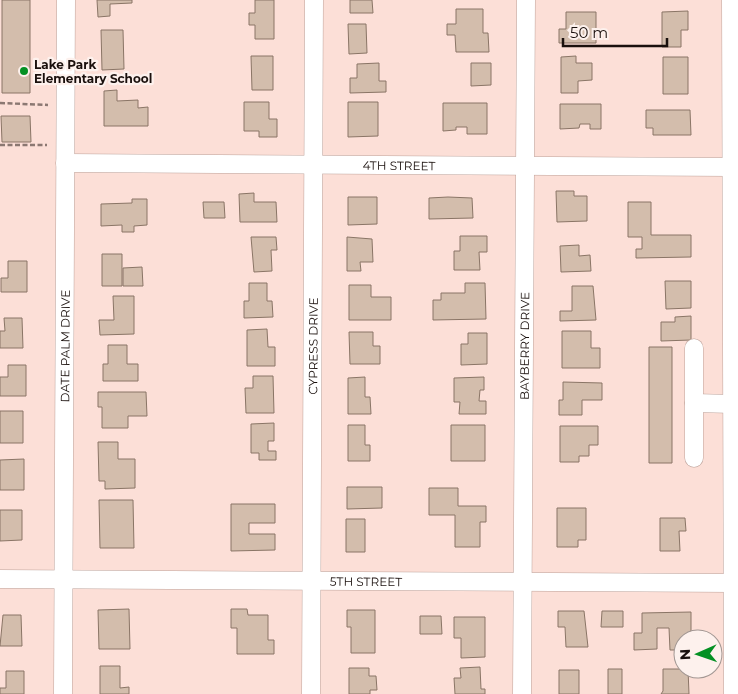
<svg xmlns="http://www.w3.org/2000/svg" width="738" height="694" viewBox="0 0 738 694" font-family="Montserrat,sans-serif">
<rect width="100%" height="100%" fill="#fcdfd7"/>
<path fill="#d3bdac" stroke="#8a7566" d="M2 0H30V93H2Z
M97 0H132V3L110 4V16L98 17Z
M255 0H274V39H255V25H249V13H255Z
M350 0H372L373 13H350Z
M456 9H483V33H488L489 52H456L455 35H447V24H456Z
M688 11V30H681V47H662V12Z
M566 12H596V43H559V29H566Z
M348 24H366L367 53 349 54Z
M101 30H123L124 69 102 70Z
M251 56H273V90H252Z
M576 56V63H592V80L578 81V93H561V57Z
M663 57H688V94H663Z
M379 63V81H386V92L350 93V78H357V64Z
M471 63H491V85L471 86Z
M117 90V101L138 100V108L148 107V126H104V91Z
M244 102H269V119H277V137H259V131H244Z
M348 102H378V136L348 137Z
M443 103H487V134H467V127H456V130L443 131Z
M560 104H601V129H590V124H580L579 128 560 129Z
M646 110H690L691 135H653V128H646Z
M1 116H30L31 142H2Z
M556 191H574V196H587V221L557 222Z
M254 193V202H276L277 222H240L239 194Z
M348 197H377V224L348 225Z
M448 197 472 198 473 218 429 219V198Z
M132 199H147V225L134 226V232H122V225L101 226V204L132 203Z
M203 202H224L225 218H204Z
M628 202H651V235H691V257L636 258V249H642V237H628Z
M460 236H487V252H479L480 270H454V251H460Z
M251 237H276L277 250H271L272 271 254 272Z
M347 237 372 239 373 262H360L361 271H347Z
M579 245V256L590 255 591 271 561 272 560 246Z
M102 254H122V286H102Z
M8 261H27V292H1V278H8Z
M142 267 143 286H123V268Z
M665 281H691V308L666 309Z
M249 283H267V301H272L273 317 244 318V301H249Z
M465 283H485L486 319 433 320V300H441V293H465Z
M349 285H371V297H391V320H349Z
M572 286H593L596 320 560 321V311H572Z
M113 296H134V334L100 335 99 320H114Z
M691 316V340L661 341V322H675V317Z
M4 318H22L23 348H0V331H5Z
M267 329 268 347H275V366H247V330Z
M562 331H591V348H600V368H562Z
M349 332H373V346H380V364H350Z
M468 333H487V364L461 365V344H468Z
M108 345H127V364H138V381H103V364H108Z
M649 347H672V463H649Z
M8 365H26V396H0V377H8Z
M253 376H273L274 413H246L245 388H253Z
M365 377V397H370L371 414H348V378Z
M484 377V390H480L479 401H486V414H459L460 402H454V378Z
M563 382 602 383V400H582V415H559V400H563Z
M98 392H146L147 416H128V428H102V407H98Z
M0 411H23V443H0Z
M274 423V441H268V451H276V460H259V453H251V424Z
M348 425H365V445H370V461H348Z
M451 425H485V461H451Z
M560 426H598V445H589V456H579V462H560Z
M98 442H118V459H135V488L105 489V481H99Z
M24 459V490H0V460Z
M347 487H382V508L347 509Z
M429 488H458V506H486V522H480V547H455V515H429Z
M99 500H133L134 548H100Z
M231 504H275V523H249V534H275V550L231 551Z
M557 508H586V540H578V547H557Z
M0 510H22V540L0 541Z
M660 518H685L686 531H679L680 551H660Z
M346 519H365V552H346Z
M129 609 130 649H99L98 610Z
M231 609H247L248 615H268V640H274V654H237V628H231Z
M347 610H375V653H351V627H347Z
M558 611H584L588 647H566L565 627H558Z
M602 611H623V627H601Z
M691 612V639H683V650H670L669 628H657V649L634 650V633H642V613Z
M3 615H21L22 646H0Z
M420 616H441L442 634H420Z
M454 617H485V657L461 658V638H454Z
M100 666H120V688L129 687V694H100Z
M480 667 481 689H485V694H455L454 678H461L460 668Z
M349 668H369V676H376L377 690H370V694H349Z
M608 669H622V694H608Z
M663 669H688L689 694H661L663 691Z
M559 670H579V694H559Z
M6 671H24V694H0V688H6Z"/>
<g fill="none" stroke-linecap="round" stroke-linejoin="round">
<g stroke="#bda29a" stroke-width="19">
<g id="minor">
<path d="M731 0 733 694"/>
<path id="s1" d="M65 163 732 167"/>
<path d="M694 348V458"/>
<path d="M694 403 733 404"/>
<path id="s2" d="M0 579 733 583"/>
<path id="s3" d="M63 694 66 0"/>
<path id="s4" d="M311 694 314 0"/>
<path id="s5" d="M522 694 526 0"/>
</g>
</g>
<path stroke="#8b7872" stroke-width="2.5" stroke-dasharray="5 2.5" stroke-linecap="butt" d="M0 103 48 105
M0 145H47"/>
<use href="#minor" stroke="#fff" stroke-width="18"/>
</g>
<circle fill="#039023" stroke="#fdf1ed" stroke-width="2" cx="24" cy="71" r="5"/>
<g text-anchor="middle" dominant-baseline="central" stroke-width="4.5" stroke-linejoin="round" paint-order="stroke">
<g font-size="12" font-weight="bold" fill="#1a100d" stroke="#fdf1ed" text-anchor="start">
<text x="34" y="64">Lake Park<tspan x="34" dy="14">Elementary School</tspan></text>
</g>
<g font-size="12" fill="#1a100d" stroke="#fdf1ed">
<text stroke="none"><textPath href="#s1" startOffset="334">4TH STREET</textPath></text>
<text stroke="none"><textPath href="#s3" startOffset="348">DATE PALM DRIVE</textPath></text>
<text stroke="none"><textPath href="#s4" startOffset="348">CYPRESS DRIVE</textPath></text>
<text stroke="none"><textPath href="#s5" startOffset="348">BAYBERRY DRIVE</textPath></text>
<text stroke="none"><textPath href="#s2" startOffset="366">5TH STREET</textPath></text>
</g>
</g>
<g transform="translate(698 654) rotate(268)"><circle r="24" fill="#fdf1ed" stroke="#a29793"/>
<path d="M0-4L9 19L0 12L-9 19Z" fill="#039023"/>
<text y="-8" font-size="14" font-weight="bold" text-anchor="middle" fill="#1a100d">N</text>
</g>
<path d="M563 38v8h104v-8" fill="none" stroke="#1a100d" stroke-width="2.5"/>
<text x="570" y="38" font-size="15" fill="#1a100d" stroke="#fdf1ed" stroke-width="4" paint-order="stroke">50 m</text>
</svg>
